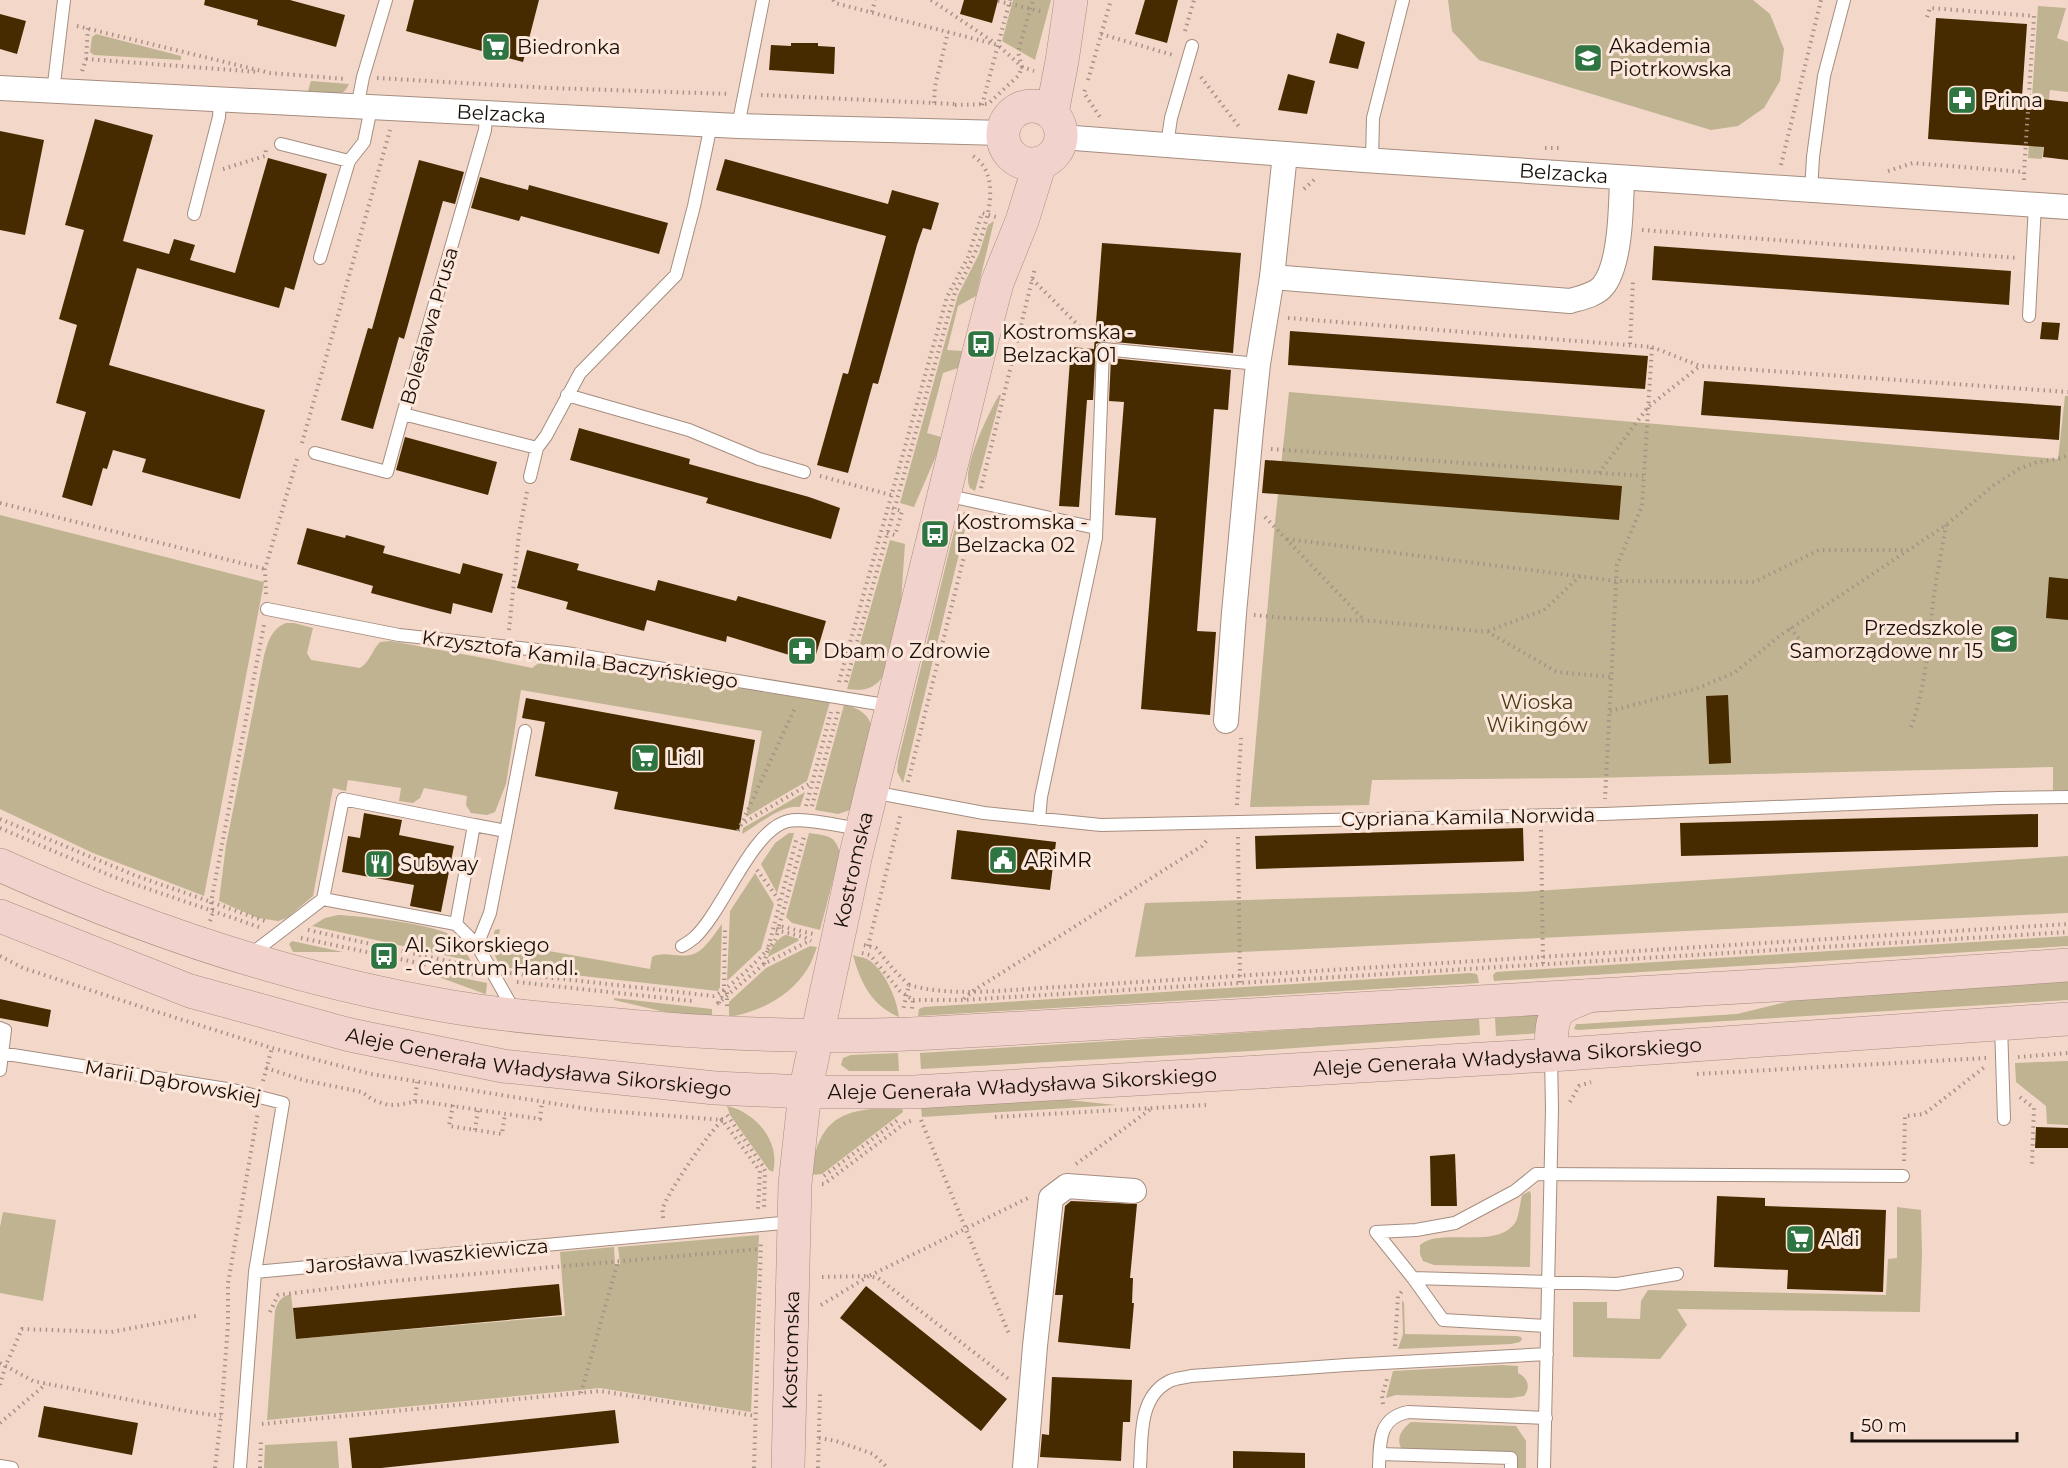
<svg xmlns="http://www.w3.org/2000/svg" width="2068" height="1468" viewBox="0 0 2068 1468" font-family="Montserrat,sans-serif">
<rect width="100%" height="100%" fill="#f3d8c9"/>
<path fill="#bfb391" d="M1013 0H1051L1035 60 1002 41Z
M1448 0H1753L1770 14 1784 49 1780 81 1764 108 1738 126 1711 130 1479 60 1452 31Z
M2038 6 2066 8 2057 38 2068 42V92L2050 90 2042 159 2028 158Z
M96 34 181 56V60L94 55 90 52 92 37Z
M311 81 349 84C342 101 324 96 309 96L308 91Z
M994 221 976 296 958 306 947 350 963 351 958 368 943 373 927 433 941 437 936 456 914 507 900 503 958 295 979 254 988 225Z
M1289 392 2058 459 2065 396H2068V790H2053V767L1590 778 1372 780 1369 805 1250 807 1275 522Z
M999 395H1001L975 491 970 488C960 470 989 413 999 395Z
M965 512 969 513 903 783 897 772 898 761 957 519 959 514Z
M0 515 264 582 204 896 93 853 0 809Z
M890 540 905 544 901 603 883 676C874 690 862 691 847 689Z
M286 623H294L313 628 307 653 311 660 360 668C370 662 372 650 380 642L391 641 489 659 532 668 543 660 830 702 807 781 746 817 762 731 521 690 506 784 495 812 487 815 471 813 466 805 467 796 424 788 420 798 413 803 399 801 401 788 348 780 346 791 333 788 313 896 287 918 278 921 258 918 219 901 226 845 264 656C268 642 271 629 286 623Z
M844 705C856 707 868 713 871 725L850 810 838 814 815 810Z
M805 792 800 807C782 804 758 825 742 834L743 828Z
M789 833H794L777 893 761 864 775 843Z
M809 833C826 836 835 834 840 853L820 930 792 923 786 917Z
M2068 856V913L1135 957 1145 903 1519 892Z
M755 873 774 904 761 949 727 981 730 911Z
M338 915C361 916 437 924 454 937 462 943 466 953 471 961L312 926 325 918Z
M722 924 720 987 718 991 501 967C493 954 490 945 495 930L500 929 498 942 650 969 652 957C665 950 682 960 696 953 707 947 715 933 722 924Z
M786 935 799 939 798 941 768 957C769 950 779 936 786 935Z
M2068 936V946L1494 981 1493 975 1496 972Z
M292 941 343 952H293L289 944Z
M810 946 817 947C814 954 812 962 808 968 791 996 760 1012 729 1017V1002L766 968Z
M853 955C857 957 863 957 867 959 884 969 897 998 899 1017 872 1006 860 982 853 955Z
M417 969 487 983 486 993 485 994Z
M1470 973 1477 974 1479 983 918 1016 919 1009 924 1007Z
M2068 981V1000L1578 1030 1574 1029 1576 1024H1581L1737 1014 1803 998Z
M614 998 712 1009V1017L678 1015 614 1000Z
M1539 1015 1542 1033 1496 1036 1495 1018Z
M1479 1018 1480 1035 1251 1051 921 1069 920 1053Z
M898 1053 899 1071H849L841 1065 843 1058 851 1055Z
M2068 1061V1125L2047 1124 2046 1106 2016 1082 2015 1063Z
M1059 1099 1116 1105 922 1117 921 1106Z
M727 1106C755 1112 781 1141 773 1172L769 1170 730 1115Z
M902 1107 903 1112 822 1174 811 1175C819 1113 846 1109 902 1107Z
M1530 1191 1531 1195 1530 1267 1434 1265 1423 1261 1420 1254V1245C1440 1227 1496 1250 1515 1223 1519 1217 1520 1203 1522 1195Z
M1897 1207 1921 1210 1922 1254 1920 1312 1677 1309 1687 1325 1660 1359 1573 1357V1302H1607V1318L1640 1319 1641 1301 1648 1290 1886 1295 1888 1259 1897 1258Z
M3 1212 56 1220 43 1301 0 1293V1227Z
M759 1235 751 1412 600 1388 267 1420 275 1311C278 1301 281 1297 291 1294L296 1339 565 1316 560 1252 614 1247 615 1264H620L618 1247Z
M1402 1300 1404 1303 1405 1334 1517 1336 1521 1337 1522 1339 1520 1342 1511 1344 1398 1349 1403 1334Z
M1502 1365 1518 1366V1373C1528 1378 1531 1387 1524 1396L1511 1398 1396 1395 1386 1398 1393 1371Z
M1411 1422 1516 1426 1526 1441V1468H1516V1453L1401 1448C1396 1437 1402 1429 1411 1422Z
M337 1441 339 1468H264L265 1445Z"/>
<path fill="#472b00" d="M205 0H290L345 15 336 47 257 25 258 20 204 5Z
M414 0H539L523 62 406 31Z
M964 0H998L992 23 960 14Z
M1145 0H1178L1167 43 1135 34Z
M0 14 26 21 17 54 0 49Z
M1936 18 2027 24 2022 97 2068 102V160L2043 157 2044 147 1928 139Z
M1337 33 1365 42 1358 69 1329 63Z
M791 43H818V46L835 47 834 74 769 70 771 45 791 46Z
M1288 74 1315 81 1307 114 1278 110Z
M95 119 153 135 123 241 169 254 174 239 195 245 190 260 235 273 268 158 327 174 294 290 285 287 279 308 137 268 109 365 265 410 240 499 142 472 146 459 113 450 107 469 103 468 92 506 62 497 86 412 56 403 77 325 59 319 84 230 65 225Z
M0 131 44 140 25 235 0 230Z
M725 159 888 204 892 190 939 203 931 230 923 228 917 245 878 384 873 383 848 473 817 465 843 373 848 374 886 236 716 190Z
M419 160 464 172 455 204 443 201 404 339 399 337 373 429 341 420 368 328 372 329Z
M480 177 528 190 529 185 668 223 659 254 521 216 519 221 471 208Z
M1102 243 1241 253 1233 353 1104 341 1096 344 1093 400H1087L1079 507 1059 506 1071 347 1094 349Z
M1654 246 2011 271 2009 305 1652 280Z
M2042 322 2060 323 2058 340 2040 339Z
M1290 331 1648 356 1645 389 1288 365Z
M1111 358 1231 370 1228 410 1214 409 1197 631 1216 632 1210 715 1141 709 1156 518 1115 515 1124 402 1109 401Z
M1704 381 2061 406 2059 440 1701 415Z
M579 428 690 459 689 464 809 497 840 508 831 539 706 503 708 498 570 460Z
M405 437 497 462 488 495 396 470Z
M1265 460 1622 486 1619 520 1262 493Z
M307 528 345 538 346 535 385 546 383 553 460 574 463 563 503 574 492 613 453 603 451 614 431 609 371 593 373 586 297 564Z
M527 550 579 564 577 570 655 591 658 580 736 601 738 596 826 621 815 658 806 660 727 636 726 642 647 620 644 631 566 609 568 602 517 588Z
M2049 577 2068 579V620L2046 618Z
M1728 695 1731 763 1709 764 1706 696Z
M526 698 755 740 739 831 614 809 618 792 535 776 545 722 522 718Z
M364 813 402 820 399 835 454 846 441 912 410 906 414 885 342 872 348 836 360 838Z
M2038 814V847L1681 856 1680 823Z
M1523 828 1524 861 1256 869 1255 836Z
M957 830 1056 842 1050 890 951 879Z
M0 999 51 1010 48 1027 0 1018Z
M2036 1127 2068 1128V1148H2035Z
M1455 1154 1457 1206H1431L1430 1156Z
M1717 1196 1765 1198V1206L1886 1210 1883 1292 1787 1289 1788 1270 1714 1267Z
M1071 1201 1137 1204 1130 1278H1133L1132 1303H1134L1130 1349 1058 1342 1063 1295H1055L1065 1206Z
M559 1284 562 1315 296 1339 293 1308Z
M866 1286 1007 1399 981 1431 840 1318Z
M1052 1377 1132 1380 1130 1422H1123L1121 1461 1040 1457 1042 1434 1049 1435Z
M44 1406 138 1423 132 1455 38 1437Z
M615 1410 619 1443 381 1468H352L349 1438Z
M1233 1451 1305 1453V1468H1233Z"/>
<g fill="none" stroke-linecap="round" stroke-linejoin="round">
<g stroke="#a58d7f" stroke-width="14">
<path id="lane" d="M53 92 64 0
M357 108 363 77 386 0
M486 115 485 130 403 414 537 448 546 436 580 373 676 275 694 206 711 125
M738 126 763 0
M281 144 349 161
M1167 145 1171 118 1192 46
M1372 160 1373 118 1403 0
M1811 191 1813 157 1824 76 1844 0
M194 214 219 117 220 100
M320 258 349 161 364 142 371 108
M2029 316 2035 205
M567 395 689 430 759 459 804 472
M315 453 387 472 403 414
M530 477 537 448
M945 495 1096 528
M267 609 399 635 566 653 891 706
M872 792 984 813 1101 825 1604 814 1999 798 2068 797
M1039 819 1041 797 1096 538 1103 349 1258 364
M323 899 343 799 474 825
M456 924 474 825 506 831 525 731
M477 945 490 913 506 831
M682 946C686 944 690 941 694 938 723 912 751 830 788 821 804 817 843 827 861 829
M250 955 323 899 456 924 477 945 515 1012
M2001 1025 2004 1119
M0 1028 5 1030 0 1070
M0 1053 233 1090 283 1103 255 1272
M1376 1232 1416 1230 1455 1223 1515 1191 1536 1174 1903 1176
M1376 1232 1413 1278 1617 1284 1677 1274
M1413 1278 1443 1320 1547 1326
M1380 1454 1511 1458V1468
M0 1466 12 1468
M240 1468 255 1272 793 1222
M1140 1468C1142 1439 1138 1398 1168 1382 1174 1378 1184 1378 1191 1376L1346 1365 1547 1354
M1379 1468C1380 1442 1378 1418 1408 1412L1546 1418
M1544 1468 1552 1109 1551 1055"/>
</g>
<g stroke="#a58d7f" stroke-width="26">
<g id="street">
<path id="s1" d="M0 88 738 126 1003 133"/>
<path id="s2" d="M1061 137 1364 160 2068 207"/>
<path d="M1272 277 1570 301C1580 298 1596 295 1603 286 1621 264 1621 206 1622 178"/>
<path d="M1226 721 1234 613 1251 430 1258 364 1272 277 1285 154"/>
<path d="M1025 1468 1035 1346 1051 1198 1067 1186 1134 1191"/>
</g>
</g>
<g stroke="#a58d7f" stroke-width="34">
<g id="secondary">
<circle cx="1032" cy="135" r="29"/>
<path d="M1052 113 1062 61 1071 0"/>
<path d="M0 865C144 930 297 981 453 1007 500 1015 548 1019 596 1023 708 1034 820 1039 932 1033L1794 984 2068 965"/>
<path id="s3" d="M0 916 190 991 350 1035 503 1066 715 1088 805 1092H914L1551 1055 2068 1019"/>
<path d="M1551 1055C1552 1041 1549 1019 1561 1009 1568 1003 1580 1000 1588 996"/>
<path id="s4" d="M788 1468 795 1184 805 1092 856 854 981 344 997 283 1022 221 1040 163"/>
</g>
</g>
<path stroke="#a79286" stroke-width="4" stroke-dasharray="1.5 4.5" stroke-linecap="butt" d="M833 0 835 3 998 45 1022 67 1034 71
M931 0 995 43
M998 1 1044 12
M872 12 875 0
M1927 17 1930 8 2034 16 2024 172
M77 26 270 73 346 79
M1185 31 1194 0
M1101 34 1173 55
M86 59 259 72
M82 71 86 59 88 28
M1201 77 1240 128
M377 78 550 88 730 94
M1088 80 1111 0
M1085 90 1084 93 1100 117
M761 95 955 104
M934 103 935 86 948 32
M955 105 988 104 1019 75 1022 67 1018 52 1033 0
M982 105 1010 0
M1545 148H1561
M1781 165 1821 0
M223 169 265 156 266 150
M1888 171 1913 163 2024 172V183
M1304 189 1316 178
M1642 230 2018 258
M1032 279 1091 338
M1288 318 1652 347 1642 506 1617 565 1605 799
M1630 344 1633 281
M1652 347 1700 366 2068 392
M302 443 390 130
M1271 449 1643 476
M1599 473 1648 407 1700 366
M820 476 891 495
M981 488 1035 268
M0 503 265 569
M1265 517 1364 620
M887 533 895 535 902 511 888 507
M1287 539 1616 581 1754 582 1819 550H1908
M266 594 265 569 298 456
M1254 615 1283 618 1373 621 1488 632 1557 672 1612 677
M1790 628 1820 664
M509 630 519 533 527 492
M1488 631 1544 610 1580 576
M839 682 947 297 968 257 982 213 996 217
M846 682 955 292C973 262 1013 181 973 156
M1610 711 1698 688 1734 673 1781 635 1946 525 1994 485 2019 469 2037 462 2058 459 2068 455
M1911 727C1926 687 1928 645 1933 603 1936 577 1942 551 1946 525
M908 782 974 516
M1237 805 1241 738
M806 806 831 712
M812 806 838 712
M0 819 134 875 268 922
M740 825 811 783
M0 828 114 877 259 927
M1541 830 1543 964
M738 831 795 708
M1238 837 1240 983
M757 870 779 900
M210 921 213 912 211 902 264 625
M779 926 804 837
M308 930 470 966
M776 930 804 937 811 941
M301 938 475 975
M864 945 876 948 893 969 909 985 903 1010
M868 946 901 813
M862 953 870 955 900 991 913 1000 912 1009
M0 956 23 968 148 1009 272 1048 371 1074 594 1110 723 1120
M764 964 797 837
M510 973 713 996C725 993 769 951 775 940 777 936 778 930 779 926L813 934
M517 982 692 1001
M909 985C954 998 1013 989 1059 987L2068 924
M964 999 973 991 1202 846 1208 839
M913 1000H963L2068 932
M719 1003 724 991 725 928
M717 1004 764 964 809 941
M727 1006V988
M2018 1057 2068 1053
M266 1068 303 1080 362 1092 373 1100 388 1105H397L419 1101 540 1119 542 1102
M1697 1074 1986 1058
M263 1081 272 1048
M2020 1097 2034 1108 2032 1165
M415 1101 417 1082
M1570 1102 1579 1086 1591 1082
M453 1105 449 1126 502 1134 505 1114
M727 1115 763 1166 765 1171 764 1209
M995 1117 1206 1105
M721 1118 760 1171 758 1209
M921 1120 1009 1334
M475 1130 478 1110
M1904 1161 1905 1116 1924 1114 1986 1066
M1076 1164 1152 1108
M824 1176 899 1119
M822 1184H824L905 1123 913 1120
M663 1218C663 1214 662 1211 663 1208 666 1195 711 1129 722 1121
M822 1277 869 1276 1028 1198
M821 1305 869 1276 878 1278 1011 1381
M270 1312 278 1295 393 1281 761 1249
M1395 1346 1398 1296 1403 1290
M0 1363 33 1381 192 1412 221 1416
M0 1385 5 1367 22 1329 111 1332 196 1316
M581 1393 618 1261
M1383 1404 1382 1396 1387 1379
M0 1423 46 1384
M262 1424 600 1391 756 1416
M819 1438 836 1441 873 1454 888 1468
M215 1468 221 1416 228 1325V1283L258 1112
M260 1468 261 1439
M754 1468 761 1241
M818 1468 820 1392"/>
<use href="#lane" stroke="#fff" stroke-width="12"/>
<use href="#street" stroke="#fff" stroke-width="24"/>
<use href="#secondary" stroke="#f2d2cc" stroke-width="33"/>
</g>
<defs>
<g id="supermarket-square" transform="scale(1.5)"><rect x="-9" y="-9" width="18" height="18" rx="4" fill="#2e7542" stroke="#fde7db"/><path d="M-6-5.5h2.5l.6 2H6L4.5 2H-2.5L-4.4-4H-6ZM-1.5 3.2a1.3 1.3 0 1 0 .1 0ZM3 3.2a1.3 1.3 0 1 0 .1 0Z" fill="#fff"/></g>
<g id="university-square" transform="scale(1.5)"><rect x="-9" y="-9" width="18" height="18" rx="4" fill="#2e7542" stroke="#fde7db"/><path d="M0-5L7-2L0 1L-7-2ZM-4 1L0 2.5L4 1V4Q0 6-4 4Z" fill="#fff"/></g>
<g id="pharmacy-square" transform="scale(1.5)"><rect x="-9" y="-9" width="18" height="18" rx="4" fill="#2e7542" stroke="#fde7db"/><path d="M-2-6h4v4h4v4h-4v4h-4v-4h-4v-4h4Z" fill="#fff"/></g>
<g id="bus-square" transform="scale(1.5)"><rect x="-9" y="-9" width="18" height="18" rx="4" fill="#2e7542" stroke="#fde7db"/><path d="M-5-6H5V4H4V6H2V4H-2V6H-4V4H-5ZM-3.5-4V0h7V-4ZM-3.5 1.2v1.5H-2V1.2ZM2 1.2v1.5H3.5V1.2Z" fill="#fff"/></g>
<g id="school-square" transform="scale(1.5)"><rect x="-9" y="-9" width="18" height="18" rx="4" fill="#2e7542" stroke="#fde7db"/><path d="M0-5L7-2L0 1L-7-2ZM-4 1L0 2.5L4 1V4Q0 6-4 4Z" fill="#fff"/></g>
<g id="civic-square" transform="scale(1.5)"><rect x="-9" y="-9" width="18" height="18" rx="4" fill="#2e7542" stroke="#fde7db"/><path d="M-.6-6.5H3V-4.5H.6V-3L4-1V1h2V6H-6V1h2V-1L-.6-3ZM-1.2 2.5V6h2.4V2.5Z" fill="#fff"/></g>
<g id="restaurant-square" transform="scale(1.5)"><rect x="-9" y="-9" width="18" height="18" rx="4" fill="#2e7542" stroke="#fde7db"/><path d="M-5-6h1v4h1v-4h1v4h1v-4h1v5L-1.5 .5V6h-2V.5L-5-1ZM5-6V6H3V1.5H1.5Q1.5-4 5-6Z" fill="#fff"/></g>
</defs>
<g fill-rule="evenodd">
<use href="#supermarket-square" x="496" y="47"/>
<use href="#university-square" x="1588" y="58"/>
<use href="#pharmacy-square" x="1962" y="100"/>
<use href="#bus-square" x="981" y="344"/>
<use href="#bus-square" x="935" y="534"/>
<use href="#school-square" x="2004" y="639"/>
<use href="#pharmacy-square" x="802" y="651"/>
<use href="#supermarket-square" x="645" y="758"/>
<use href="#civic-square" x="1003" y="860"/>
<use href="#restaurant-square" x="379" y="864"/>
<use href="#bus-square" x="384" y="956"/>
<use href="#supermarket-square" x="1800" y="1239"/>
</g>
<g text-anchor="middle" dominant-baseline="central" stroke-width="6" stroke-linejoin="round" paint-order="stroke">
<g font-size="20" fill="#170f09" stroke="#fde7db" text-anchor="start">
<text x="1609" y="46">Akademia<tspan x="1609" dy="23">Piotrkowska</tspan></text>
<text x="517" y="47">Biedronka</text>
<text x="1983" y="100">Prima</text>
<text x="1002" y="332">Kostromska -<tspan x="1002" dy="23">Belzacka 01</tspan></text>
<text x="956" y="522">Kostromska -<tspan x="956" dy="23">Belzacka 02</tspan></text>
<text x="1983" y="628" text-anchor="end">Przedszkole<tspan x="1983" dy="23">Samorządowe nr 15</tspan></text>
<text x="823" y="651">Dbam o Zdrowie</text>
<text x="666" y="758">Lidl</text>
<text x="1024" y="860">ARiMR</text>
<text x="400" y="864">Subway</text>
<text x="405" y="945">Al. Sikorskiego<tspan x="405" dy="23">- Centrum Handl.</tspan></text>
<text x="1821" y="1239">Aldi</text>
</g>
<g font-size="20" fill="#170f09" stroke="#fde7db">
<text stroke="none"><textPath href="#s1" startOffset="502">Belzacka</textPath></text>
<text stroke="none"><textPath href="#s2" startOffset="504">Belzacka</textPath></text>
<text transform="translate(429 326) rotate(-74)">Bolesława Prusa</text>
<text transform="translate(580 659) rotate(8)">Krzysztofa Kamila Baczyńskiego</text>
<text transform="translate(1468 817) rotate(-1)">Cypriana Kamila Norwida</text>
<text stroke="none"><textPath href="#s4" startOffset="604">Kostromska</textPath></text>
<text stroke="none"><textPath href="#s3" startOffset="1533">Aleje Generała Władysława Sikorskiego</textPath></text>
<text stroke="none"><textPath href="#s3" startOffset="561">Aleje Generała Władysława Sikorskiego</textPath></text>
<text transform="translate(173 1082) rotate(10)">Marii Dąbrowskiej</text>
<text stroke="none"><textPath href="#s3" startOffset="1047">Aleje Generała Władysława Sikorskiego</textPath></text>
<text transform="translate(427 1256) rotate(-5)">Jarosława Iwaszkiewicza</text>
<text stroke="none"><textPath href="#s4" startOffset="118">Kostromska</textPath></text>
</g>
<g font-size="20" fill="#4a3d15" stroke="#fde7db">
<text x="1537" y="702">Wioska<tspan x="1537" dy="23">Wikingów</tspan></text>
</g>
</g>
<path d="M1852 1432v9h165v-9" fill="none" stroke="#170f09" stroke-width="3"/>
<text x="1861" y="1432" font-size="18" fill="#170f09" stroke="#fde7db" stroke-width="4.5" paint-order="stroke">50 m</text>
</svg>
